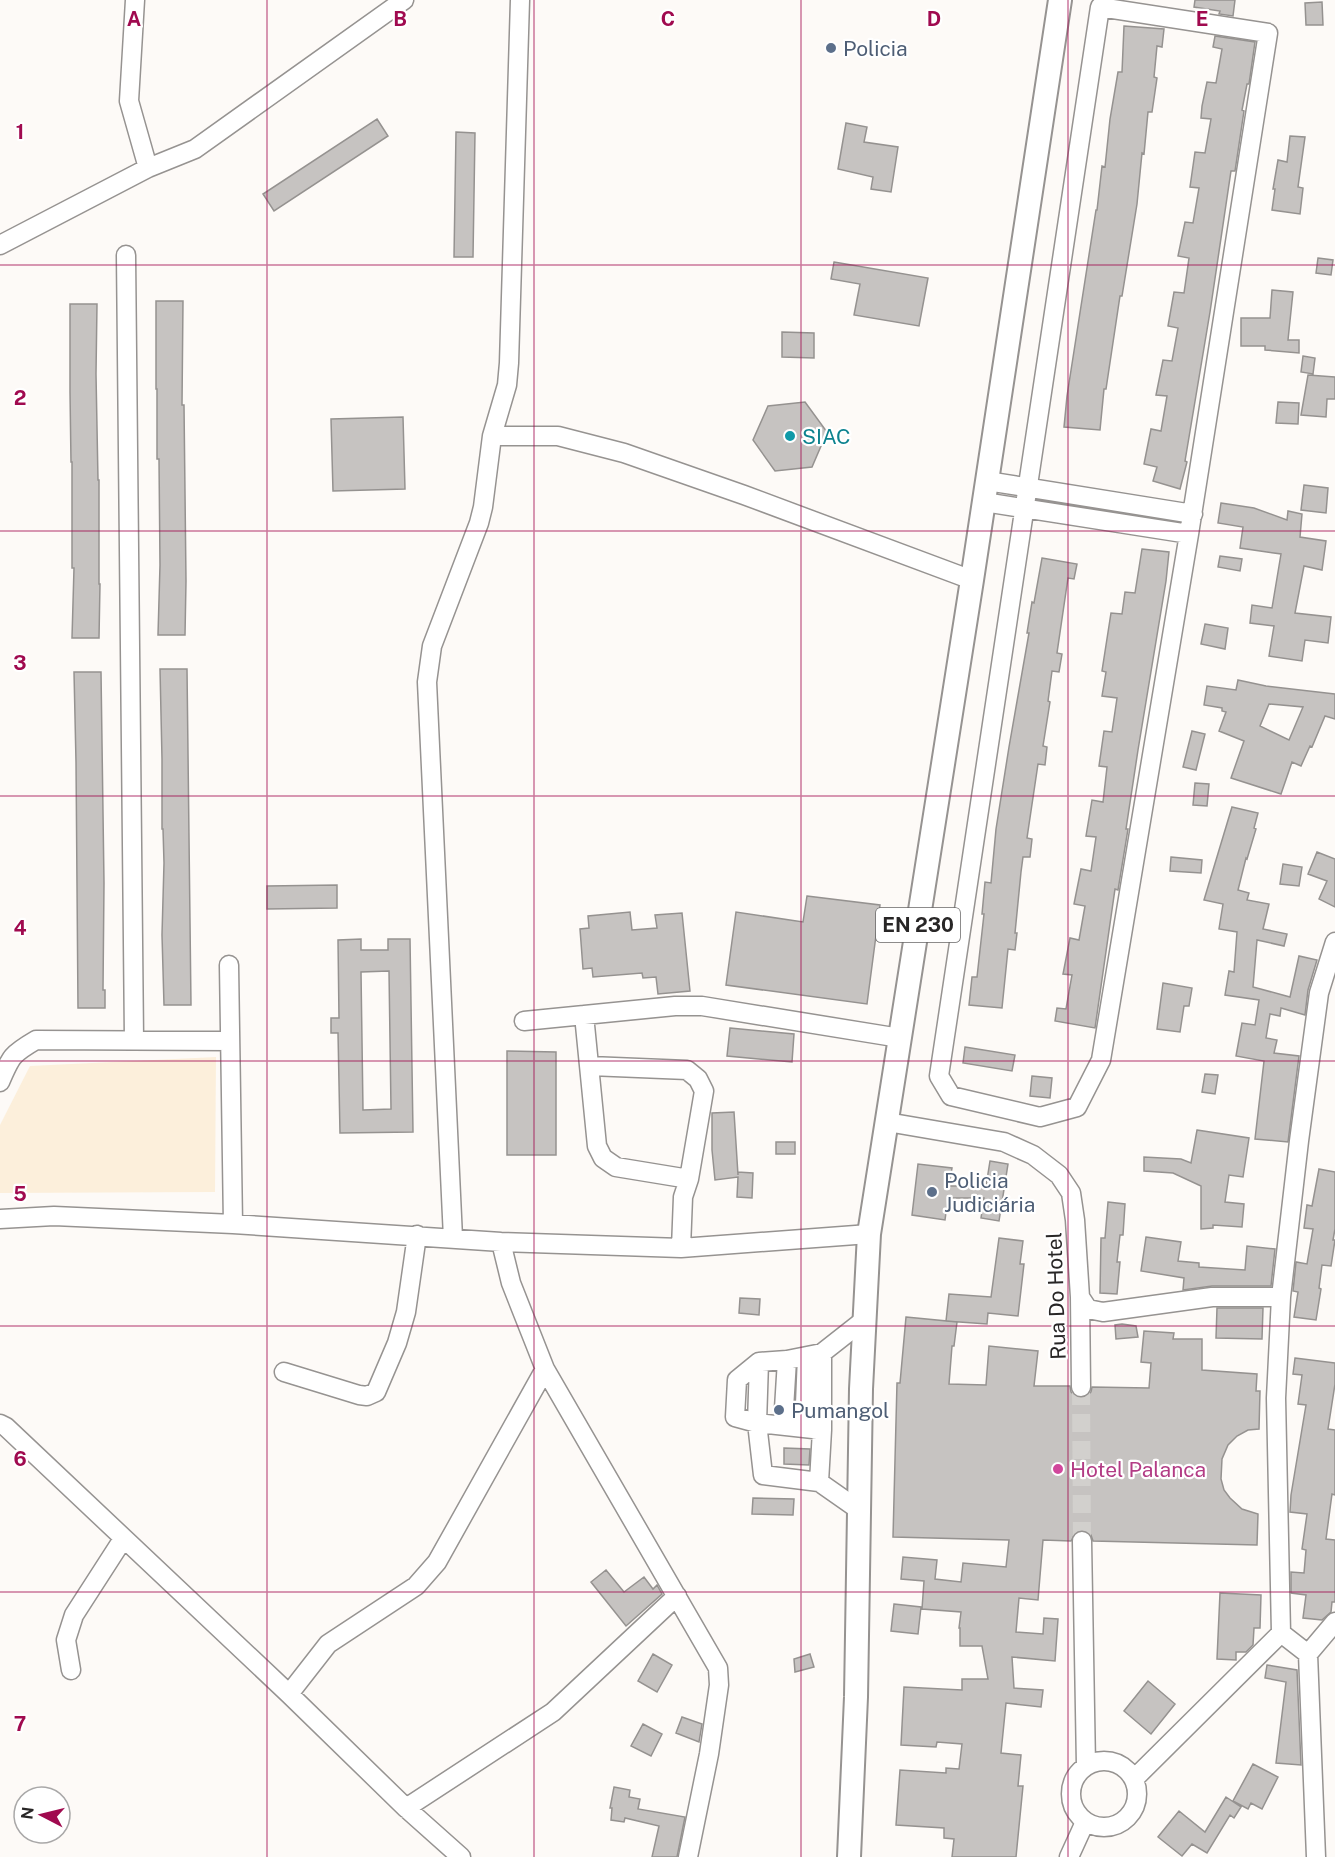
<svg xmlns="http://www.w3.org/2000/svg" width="1335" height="1857" viewBox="0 0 1335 1857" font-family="'Public Sans',sans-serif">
<rect width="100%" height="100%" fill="#fdfaf7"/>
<path fill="#fcefdb" d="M216 1057 215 1192 0 1193V1125L30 1066Z"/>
<path fill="#c6c3c1" stroke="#959290" stroke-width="1.5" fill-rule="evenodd" d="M1195 0H1235L1233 16 1219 14 1220 11 1194 7Z
M1322 2 1323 25H1306L1305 3Z
M1124 26 1164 29 1162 47 1157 46 1154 77 1157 78 1152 112H1148L1144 154 1142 153 1137 204 1122 296H1120L1106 389H1104L1100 430 1064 427 1067 396 1096 210H1097L1102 166 1105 167 1110 119 1118 72H1122Z
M1215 36 1255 42 1249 84H1247L1242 110 1244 111 1235 171H1231L1210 312 1185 461 1187 462 1180 489 1153 481 1157 467 1144 464 1151 429 1161 431 1167 396 1156 395 1163 360 1172 361 1178 328 1168 326 1174 292 1184 293 1189 258 1178 256 1185 222 1193 223 1199 188 1190 187 1195 152 1205 153 1211 119 1201 118 1202 106 1207 82 1216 83 1222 49 1213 47Z
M377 119 388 136 274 211 263 194Z
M846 123 867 127 864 142 898 147 891 192 871 189 873 177 838 169Z
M456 132 475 133 473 257H454Z
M1290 136 1305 137 1298 187 1303 188 1300 214 1272 210 1275 189H1273L1278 160 1287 162Z
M1318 258 1333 260 1331 275 1316 273Z
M834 262 928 278 919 326 854 315 860 284 831 279Z
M1272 290 1293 292 1288 340H1299V353L1265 350V346H1241V318H1270Z
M156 301H183L182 405H184L186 581 185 635H158L160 565 159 459H157V389H156Z
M70 304H97L96 374 98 480H99V584H100L99 638H72L74 568H72V462H71L70 392Z
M782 332 814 333V358L782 357Z
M1303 356 1315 358 1313 374 1301 372Z
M1308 375 1335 377V399H1327L1326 417 1301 415Z
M805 402 827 432 812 467 775 471 753 440 768 406Z
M1278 402 1299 403 1298 424 1276 423Z
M403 417 405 489 333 491 331 419Z
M1304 485 1328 488 1326 513 1301 510Z
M1221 503 1254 508 1287 520 1288 511 1302 514 1300 537 1326 541 1322 570 1304 566 1295 613 1331 617 1328 643 1305 640 1302 661 1269 656 1274 626 1250 623 1252 605 1272 608 1281 554 1240 548 1243 527 1218 523Z
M1142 549 1169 552 1166 581 1138 750 1126 829H1128L1118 890 1115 889 1095 1028 1055 1021 1057 1008 1066 1009 1072 975 1063 974 1070 938 1079 940 1085 906 1074 904 1081 869 1091 871 1096 837 1086 836 1092 800 1103 802 1107 767 1099 766 1104 731 1112 732 1117 698 1102 696 1106 672 1102 671 1111 613 1122 614 1125 592 1135 593Z
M1220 556 1242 559 1240 571 1218 567Z
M1042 558 1077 564 1074 579 1068 578 1057 653 1062 654 1059 672 1052 671 1048 701 1050 702 1043 746 1047 747 1045 765 1038 764 1027 838 1032 839 1030 857H1023L1021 872 1015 933H1017L1015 950 1008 949 1002 1008 969 1005 972 977H977L984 914H982L985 882 991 883 996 829 1009 747 1029 633H1027L1032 602 1034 603Z
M1205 624 1228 628 1225 649 1201 644Z
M160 669H187L191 1005H164L162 935 164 863 163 829H162V759Z
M74 672H101L104 883 103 990H105V1008H78L76 762Z
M1238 680 1266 686 1335 694V719L1325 716 1312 747 1310 746 1301 766 1292 762 1281 794 1231 778 1244 741 1219 731 1226 712 1222 711V708L1204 705 1207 686 1236 690ZM1269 704 1303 707 1289 740 1260 726Z
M1192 731 1205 734 1196 770 1183 767Z
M1195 783 1209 784 1207 806 1193 805Z
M1232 807 1258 813 1254 828 1256 829 1247 859 1246 858 1238 890 1249 893 1247 900 1269 904 1263 929 1287 934 1284 946 1257 940 1253 987 1290 997 1299 956 1317 960 1308 990 1305 1015 1281 1008 1280 1016 1270 1014 1266 1038 1277 1040 1274 1053 1299 1056 1288 1142 1255 1139 1264 1061 1236 1056 1242 1023 1255 1025 1259 1000 1225 995 1229 971 1234 972 1237 932 1219 929 1223 904 1204 900Z
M1317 852 1335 859V907L1319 899 1327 881 1308 874Z
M1171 857 1202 860 1201 873 1170 871Z
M1283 864 1302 867 1299 886 1280 884Z
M337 885V908L267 909V886Z
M807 896 880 905 867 1004 726 985 736 912 803 922Z
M630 912 632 930 657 928 655 915 682 913 690 991 658 994 656 977 643 978 642 973 593 977 592 968 583 969 580 929 589 928 588 916Z
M361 939V950H388V939H410L413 1132 340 1133 338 1033H331V1018H339L338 940ZM389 971 391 1109 363 1110 361 972Z
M1163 983 1192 988 1189 1006H1184L1180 1032 1157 1029Z
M730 1028 794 1034 792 1062 727 1056Z
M965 1047 1015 1055 1012 1071 963 1063Z
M507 1051 556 1052V1155H507Z
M1205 1074 1218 1075 1215 1094 1202 1092Z
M1032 1076 1052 1078 1050 1098 1030 1096Z
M734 1112 738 1175V1172L753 1173 752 1198 737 1197 738 1177 715 1180 712 1150V1113Z
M1197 1130 1249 1138 1243 1177 1229 1175 1225 1202 1244 1204 1242 1227 1213 1225V1228L1201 1229V1186L1173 1173 1144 1171V1157L1181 1159 1191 1163Z
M776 1142H795V1154H776Z
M990 1161 1008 1164 999 1221 981 1218 984 1198H948L945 1220 912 1215 918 1164 952 1168 949 1186H986Z
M1319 1169 1335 1172V1229L1333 1240H1335L1331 1266 1322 1265 1319 1288 1321 1289 1316 1320 1294 1317 1298 1292 1293 1291 1296 1262 1307 1264 1313 1229 1304 1228 1307 1205 1312 1206Z
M1108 1202 1125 1204 1123 1235H1120L1117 1262H1120L1117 1294 1100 1293 1101 1238H1105Z
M1146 1237 1181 1242 1178 1261 1199 1263V1267L1245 1270 1247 1246 1275 1249 1271 1286H1212L1183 1290 1184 1278 1141 1271Z
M999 1238 1023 1241 1020 1264H1024L1018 1316 988 1313 987 1324 946 1321 949 1294 991 1297Z
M740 1298 760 1299 759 1315 739 1313Z
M1217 1308H1263L1262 1339 1216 1338Z
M906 1317 957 1322 954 1346H952L949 1384 986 1385 989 1346 1038 1351 1034 1386H1070L1071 1392 1076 1397 1082 1398 1087 1396 1091 1392 1092 1387 1149 1388 1151 1363 1141 1362 1144 1331 1174 1333 1173 1339H1202V1370L1257 1374 1256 1391H1260L1259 1429 1248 1430 1237 1436 1228 1445 1222 1459 1221 1479 1224 1490 1230 1498 1242 1509 1258 1514 1257 1545 1093 1541 1091 1535 1082 1530 1076 1532 1071 1541 1043 1540 1038 1600 1019 1598 1016 1632 1043 1634 1044 1618 1058 1619 1055 1661 1012 1657 1014 1688 1043 1690 1041 1707 1006 1703 1001 1753 1021 1755 1018 1786H1023L1016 1857H952L954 1839 944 1838V1828L896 1825 900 1770 946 1773V1768L959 1769 962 1744 937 1742 936 1747 901 1745 904 1687 962 1690V1679H988L982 1646H960V1628H959L961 1612 922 1609 924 1581 901 1579 903 1557 937 1560 935 1579 961 1582 963 1563 1006 1567 1009 1540 893 1537 897 1383H900Z
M1122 1324 1136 1326 1138 1337 1116 1339 1115 1325Z
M1295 1358 1335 1363V1384L1328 1429 1335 1430V1495L1332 1494 1326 1539 1335 1540V1602H1332L1331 1612 1322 1620 1303 1618 1306 1595 1291 1593V1572L1304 1573 1306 1550 1302 1549 1307 1514 1290 1512 1291 1495 1306 1405 1298 1404 1302 1375 1293 1374Z
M784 1448 810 1449 809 1465 784 1464Z
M753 1498 794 1499 793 1515 752 1514Z
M606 1570 624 1592 644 1577 653 1589 657 1585 662 1594 626 1626 591 1582Z
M1220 1593 1261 1595 1260 1628H1254L1253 1645 1246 1652H1236V1660L1217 1659Z
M894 1604 921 1607 918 1634 891 1631Z
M653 1654 672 1665 657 1692 638 1681Z
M810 1654 814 1667 795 1672 794 1659Z
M1267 1665 1297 1670 1301 1765 1276 1763 1286 1682 1265 1678Z
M1148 1681 1175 1704 1151 1734 1124 1711Z
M682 1717 702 1724 699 1742 676 1733Z
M643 1724 662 1734 651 1756 631 1746Z
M1253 1764 1278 1777 1262 1809 1251 1803 1248 1809 1233 1801Z
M614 1787 630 1790 629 1797 640 1799 638 1809 685 1817 677 1857H652L659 1826 625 1818 624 1822 611 1820 612 1808H610Z
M1226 1797 1241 1807 1234 1818 1230 1815 1207 1853 1192 1844 1182 1856 1158 1837 1179 1811 1205 1832Z"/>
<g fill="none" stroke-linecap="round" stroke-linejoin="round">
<path stroke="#d2d0cd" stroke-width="18" stroke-dasharray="18 9" stroke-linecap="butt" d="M1081 1387 1082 1541"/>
<g stroke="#969391" stroke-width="21">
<path id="minor" d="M135 0 129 101 148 168
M1100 7 1268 33 1189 534 1101 1060 1077 1107 1040 1117 951 1096 939 1076Z
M0 245 148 168 195 149 404 0
M126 255 134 1040
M492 436H558L624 453 744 495 972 580
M987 481 1193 514
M984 502 1189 534
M229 965 233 1224
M584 1015 597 1146 603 1158 616 1167 689 1179
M524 1021 675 1006H702L900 1038
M590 1066 687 1070 698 1079 704 1091 689 1179 683 1197 681 1248
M0 1082C11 1056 12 1054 36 1040L230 1041
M887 1122 1004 1142 1033 1155 1059 1175 1071 1193 1075 1220 1080 1297 1081 1387
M0 1219 54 1216 233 1224 501 1242 681 1248 869 1234
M453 1238 427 682 432 646 479 523 483 507 492 436 507 385 509 363 520 0
M501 1242 511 1283 545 1369 718 1668 719 1685 709 1754 688 1857
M1080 1297 1088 1309 1103 1312 1212 1297H1281
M759 1362 737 1380 735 1417 757 1423 822 1430
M284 1372 359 1395 367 1396 376 1392 397 1343 406 1312 417 1235
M0 1424 6 1427 289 1694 406 1808 461 1857
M783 1425 787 1360
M804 1428 807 1356
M819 1482 763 1475 757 1423 759 1362 787 1360 822 1353
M859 1510 819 1482 822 1430V1353L864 1320
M1082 1541 1086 1766
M1281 1633 1308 1654 1316 1857
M1308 1654 1335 1622
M71 1670 66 1640 74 1615 123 1539
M289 1694 328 1644 416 1586 437 1562 545 1369
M1071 1794a33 33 0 1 1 66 0a33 33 0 1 1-66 0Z
M1134 1779 1281 1633 1276 1398 1281 1297 1299 1141 1319 993 1335 942
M406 1808 553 1712 677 1596
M1069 1857 1085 1822"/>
</g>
<g stroke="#969391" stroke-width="26">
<path id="major" d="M849 1857 856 1697 861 1389 869 1234 972 580 1060 0"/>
</g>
<use href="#minor" stroke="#fff" stroke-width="18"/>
<use href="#major" stroke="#fff" stroke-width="22"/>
</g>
<path fill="none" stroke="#a00a4f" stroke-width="1.5" stroke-opacity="0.55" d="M267 0V1857M534 0V1857M801 0V1857M1068 0V1857M0 265H1335M0 531H1335M0 796H1335M0 1061H1335M0 1326H1335M0 1592H1335"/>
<g fill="#5c6f8a" stroke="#fff" stroke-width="2">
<circle cx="831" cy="48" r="6"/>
<circle cx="932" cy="1192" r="6"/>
<circle cx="779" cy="1410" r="6"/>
</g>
<circle fill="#0f9aa8" stroke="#fff" stroke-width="2" cx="790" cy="436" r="6"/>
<circle fill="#d1479c" stroke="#fff" stroke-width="2" cx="1058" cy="1469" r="6"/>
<g text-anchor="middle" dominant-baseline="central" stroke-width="4.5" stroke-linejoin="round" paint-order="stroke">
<rect fill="#fff" stroke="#686767" stroke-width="1.5" x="876" y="908" width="84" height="34" rx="4.5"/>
<g font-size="20" font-weight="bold" fill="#282626">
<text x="918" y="925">EN 230</text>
</g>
<g font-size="21" fill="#4e5e75" stroke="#fff" text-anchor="start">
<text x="843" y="48">Policia</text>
<text x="944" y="1180">Policia<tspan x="944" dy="24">Judiciária</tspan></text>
<text x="791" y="1410">Pumangol</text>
</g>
<g font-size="21" fill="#0d838f" stroke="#fff" text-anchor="start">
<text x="802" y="436">SIAC</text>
</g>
<g font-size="21" fill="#282626" stroke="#fff">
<text transform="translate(1056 1296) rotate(-92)">Rua Do Hotel</text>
</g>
<g font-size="21" fill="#b23c85" stroke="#fff" text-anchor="start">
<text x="1070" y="1469">Hotel Palanca</text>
</g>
</g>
<g font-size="20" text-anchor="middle" font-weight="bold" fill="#a00a4f" stroke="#fff" stroke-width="4.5" stroke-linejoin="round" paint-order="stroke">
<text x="134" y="26">A</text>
<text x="400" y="26">B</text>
<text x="668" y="26">C</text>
<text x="934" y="26">D</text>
<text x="1202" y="26">E</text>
<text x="20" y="139">1</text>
<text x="20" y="405">2</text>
<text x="20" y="670">3</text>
<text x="20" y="935">4</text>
<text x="20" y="1201">5</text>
<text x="20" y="1466">6</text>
<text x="20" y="1731">7</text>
</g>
<g transform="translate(42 1815) rotate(277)"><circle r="28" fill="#ffffff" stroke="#a9a8a8" stroke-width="1.5"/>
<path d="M0-4.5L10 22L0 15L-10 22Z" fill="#a00a4f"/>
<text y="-9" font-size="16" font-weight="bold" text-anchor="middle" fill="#282626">N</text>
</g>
</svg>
